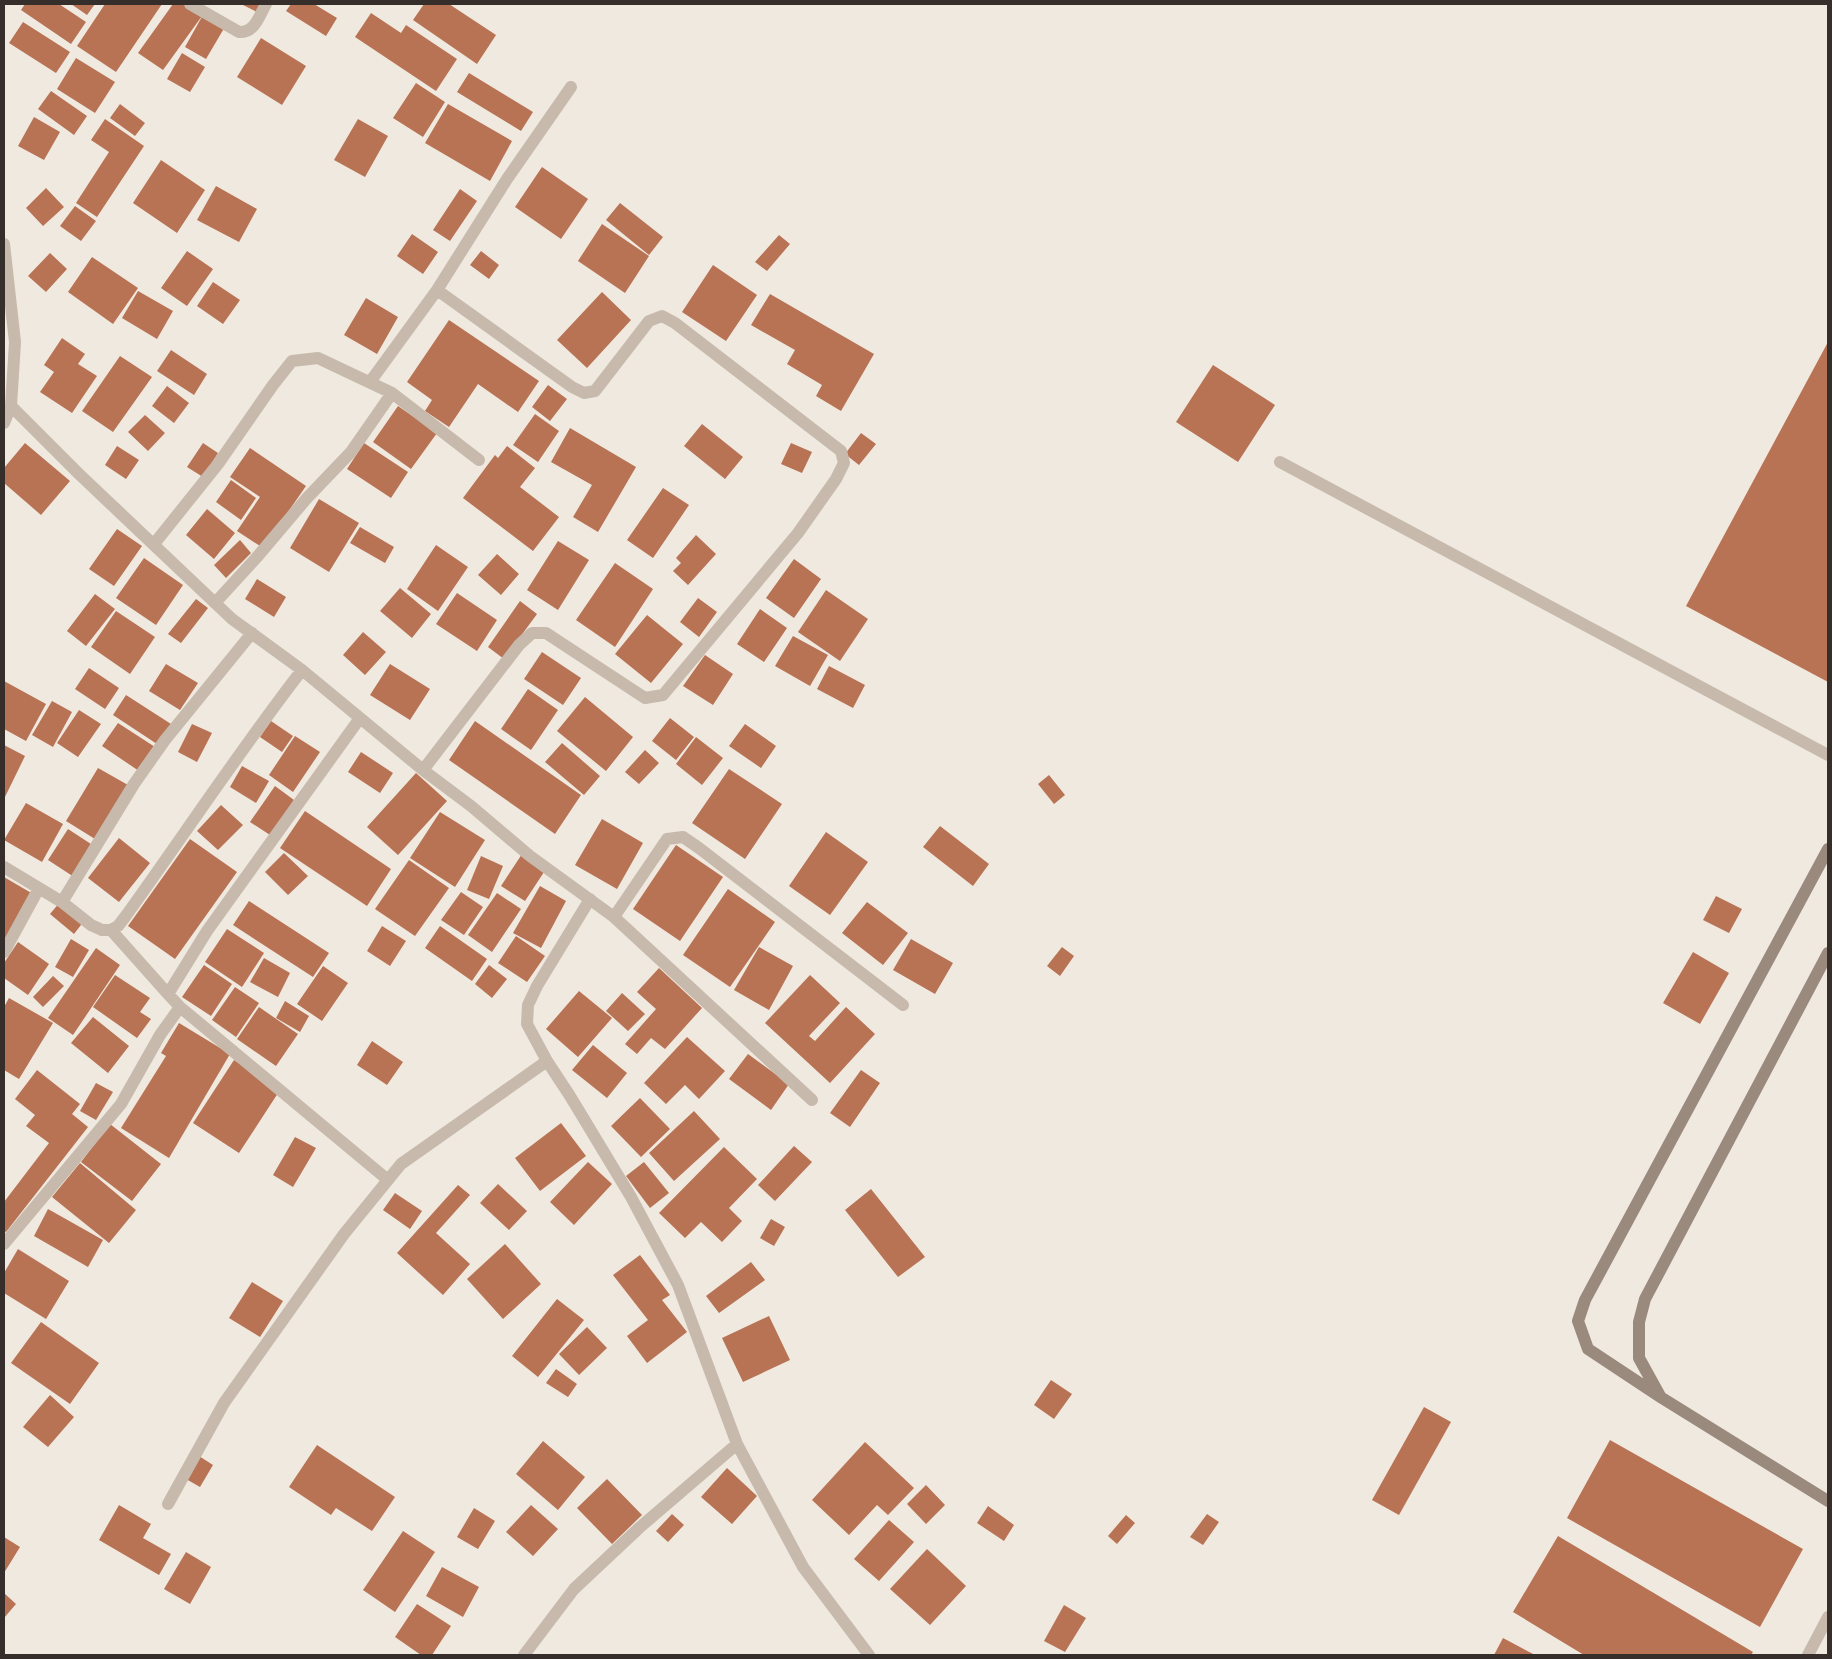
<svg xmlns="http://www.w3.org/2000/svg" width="1832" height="1659" viewBox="0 0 1832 1659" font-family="'Space Grotesk',sans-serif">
<rect width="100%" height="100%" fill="#f0e9df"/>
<path fill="#b87254" d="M25 4H59L86 22 71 44 21 10Z
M71 4H95L87 15Z
M105 4H162L116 72 77 46Z
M173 4H184L202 16 163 70 138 53Z
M241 4H261L257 12Z
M291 4H314L337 18 326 36 286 11Z
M424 4H449L496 35 477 64 413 20Z
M204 13 226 25 206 59 185 47Z
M371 13 401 33 406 25 457 59 436 91 355 37Z
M23 22 70 52 56 73 9 43Z
M261 38 306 66 282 105 237 77Z
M182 53 205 67 190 92 167 79Z
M76 58 115 82 95 113 57 89Z
M469 73 533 112 521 131 457 92Z
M416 83 445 102 423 137 393 118Z
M51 91 87 116 74 135 38 109Z
M120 104 145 123 135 136 110 118Z
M448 104 512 141 490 181 425 143Z
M34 117 60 132 44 160 18 146Z
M105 119 144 146 97 217 76 203 109 152 91 140Z
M358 119 388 136 365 177 334 160Z
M161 160 205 190 177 233 133 203Z
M542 167 588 199 561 239 515 207Z
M216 186 257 209 239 242 197 220Z
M46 188 64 207 43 226 26 208Z
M460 189 477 201 450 241 433 230Z
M620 203 663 237 649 255 606 220Z
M75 206 96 221 81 241 60 226Z
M602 224 649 256 625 293 578 261Z
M412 234 438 252 423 274 397 256Z
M779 235 790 244 767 271 755 262Z
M187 251 213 269 187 306 161 288Z
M481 251 499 265 489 279 470 265Z
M50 253 67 269 46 292 28 276Z
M92 257 138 288 113 324 68 292Z
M713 265 757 295 726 341 682 312Z
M213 282 240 300 223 324 197 306Z
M138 291 173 311 157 339 122 318Z
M602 292 631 320 587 368 557 340Z
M770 294 874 354 841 411 816 396 822 385 787 364 795 350 751 325Z
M366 298 398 317 377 354 344 335Z
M449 320 539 381 518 412 478 384 449 427 425 411 432 400 407 382Z
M62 338 85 354 78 364 97 376 72 413 40 392 54 372 44 365Z
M1828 342V682L1686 606Z
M171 350 207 374 194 395 157 371Z
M120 356 152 377 113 432 82 411Z
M1213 365 1275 405 1238 462 1176 422Z
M548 385 567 399 550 421 532 407Z
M167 386 189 403 174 423 152 406Z
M398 406 437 433 411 469 373 442Z
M535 414 559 431 538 462 513 445Z
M145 415 165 433 148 451 128 432Z
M702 424 743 457 725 479 684 446Z
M570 428 636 467 598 532 573 517 592 485 551 462Z
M861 433 876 444 859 465 845 454Z
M25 443 70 481 41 515 4 483V468Z
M203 443 218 453 203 477 187 467Z
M364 443 408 472 391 498 347 469Z
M791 443 812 452 802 473 781 464Z
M117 446 139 460 126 479 105 465Z
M507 446 535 468 520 487 559 517 533 551 463 498 495 455 498 458Z
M250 448 306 486 263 548 237 531 260 497 230 477Z
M231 480 256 498 241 520 216 502Z
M663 488 689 505 653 558 627 540Z
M319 499 359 523 329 572 290 548Z
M207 509 235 533 214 559 186 535Z
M360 527 394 547 385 563 350 543Z
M117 529 142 546 114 586 89 569Z
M696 535 716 554 688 585 673 571 681 563 676 558Z
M240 540 251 553 226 578 214 565Z
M558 541 589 560 558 610 527 590Z
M436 545 468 567 438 611 407 589Z
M497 554 519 574 501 595 478 575Z
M144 558 183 585 156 625 116 598Z
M794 559 821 579 794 618 766 598Z
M615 563 653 589 615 647 576 620Z
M257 579 286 597 274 617 245 599Z
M400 588 431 614 412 638 380 611Z
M826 590 868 619 840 661 798 632Z
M457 593 497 620 477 651 436 624Z
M95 594 115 609 86 646 67 631Z
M698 598 717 612 699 637 680 622Z
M196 599 208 608 181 643 168 634Z
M520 601 537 614 504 659 488 647Z
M760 609 787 628 764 662 737 644Z
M116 611 155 637 130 674 91 647Z
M647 615 683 644 651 683 615 654Z
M363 632 386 652 365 675 343 655Z
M793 636 828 655 810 686 775 666Z
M542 652 581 678 563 705 524 679Z
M705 655 733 674 713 705 683 686Z
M166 664 198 683 180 710 149 691Z
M390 664 430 689 410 720 370 695Z
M829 666 865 685 853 708 817 689Z
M89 668 119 688 105 709 75 689Z
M4 681 46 704 26 741 4 729Z
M528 689 558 710 531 750 501 729Z
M126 695 171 724 157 744 113 715Z
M585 697 633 737 606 771 557 731Z
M52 701 72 712 53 747 32 735Z
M79 710 101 724 78 757 57 743Z
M670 718 694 737 676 760 652 741Z
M271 721 293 736 282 752 260 737Z
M475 721 581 795 555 834 449 760Z
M118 723 155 747 139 771 102 746Z
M192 724 212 733 197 762 178 752Z
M745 724 776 746 761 768 729 746Z
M295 736 320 752 293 792 269 775Z
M696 737 723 758 702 785 676 764Z
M562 743 600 776 584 795 545 762Z
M4 745 25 756 4 799Z
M645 750 659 763 639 784 625 772Z
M361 752 393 773 380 793 348 772Z
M242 766 269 781 256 803 230 787Z
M98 768 128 785 95 839 66 821Z
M729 769 782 804 745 859 692 823Z
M416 773 447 801 398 855 367 827Z
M1049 775 1065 795 1054 804 1038 784Z
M275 786 294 800 270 835 250 822Z
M26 803 63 824 42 862 4 840Z
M221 805 243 825 218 850 197 831Z
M305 811 391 869 367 906 280 848Z
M440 812 485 840 455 887 410 858Z
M602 819 643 843 617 889 575 865Z
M940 826 989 864 973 886 923 847Z
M68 829 94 846 74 877 48 860Z
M826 832 868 862 830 915 789 886Z
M119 838 150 863 119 902 88 878Z
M190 839 237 872 175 959 128 926Z
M676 845 723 877 680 941 633 909Z
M284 853 308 876 288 895 265 872Z
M522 854 546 869 525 901 501 886Z
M481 856 503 866 489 899 467 890Z
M409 860 449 888 415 936 375 909Z
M4 877 33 894 4 944Z
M540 886 566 901 541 948 513 933Z
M728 889 775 922 730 987 683 955Z
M461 892 483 907 464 935 441 920Z
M497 893 521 909 492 952 468 935Z
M1716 896 1742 909 1729 933 1703 920Z
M249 901 329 953 313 977 233 925Z
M60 902 84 921 74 934 50 914Z
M867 902 908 933 883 965 842 933Z
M382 926 406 941 390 966 367 951Z
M440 926 487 959 472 981 425 948Z
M227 929 264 953 242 987 205 962Z
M516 936 545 956 527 982 498 963Z
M71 939 89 950 73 977 55 967Z
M911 939 953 963 935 994 893 970Z
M18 942 49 964 28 995 4 978V963Z
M759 947 793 966 769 1010 734 990Z
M1062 947 1074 956 1060 976 1047 966Z
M96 948 120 965 73 1035 48 1018Z
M1693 952 1729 973 1700 1024 1663 1003Z
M264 958 290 973 278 997 250 982Z
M204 965 232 984 211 1016 182 997Z
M489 965 507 979 492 998 475 984Z
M323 966 348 983 322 1021 297 1004Z
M659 968 702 1008 665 1049 651 1038 637 1054 625 1044 656 1009 637 992Z
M115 975 150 998 140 1012 151 1019 137 1038 93 1007Z
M810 975 840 1003 809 1036 815 1041 846 1007 875 1034 830 1083 765 1023Z
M53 976 64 986 43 1007 33 997Z
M235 987 259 1003 236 1037 212 1020Z
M579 991 612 1018 578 1057 546 1029Z
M622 993 645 1014 628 1031 606 1011Z
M9 998 53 1023 19 1079 4 1070V1007Z
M285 1001 309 1016 300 1032 276 1018Z
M259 1007 298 1034 276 1066 237 1039Z
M93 1017 129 1046 108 1073 71 1043Z
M179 1023 230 1054 169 1158 121 1128 166 1056 161 1053Z
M687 1037 725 1071 699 1099 685 1085 666 1104 644 1083Z
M372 1041 403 1062 387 1085 357 1065Z
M593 1045 627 1073 607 1098 572 1070Z
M748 1054 789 1084 771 1110 729 1079Z
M234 1060 280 1090 239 1153 193 1123Z
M37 1070 80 1104 72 1114 88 1127 6 1232 4 1231V1202L49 1143 26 1126 35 1115 15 1099Z
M861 1070 880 1083 850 1127 830 1113Z
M96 1083 113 1092 96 1120 80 1111Z
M640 1098 670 1129 641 1157 611 1126Z
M694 1111 720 1139 674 1181 649 1153Z
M561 1123 586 1156 540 1191 515 1158Z
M110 1124 161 1164 132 1201 81 1162Z
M295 1137 316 1148 293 1187 273 1175Z
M794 1146 812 1162 775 1201 758 1185Z
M724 1147 757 1179 729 1208 742 1221 722 1242 701 1222 685 1238 659 1213Z
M588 1162 612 1184 574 1225 550 1202Z
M644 1162 669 1193 650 1208 626 1176Z
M80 1163 136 1210 109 1243 52 1197Z
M498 1184 527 1211 509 1230 480 1203Z
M458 1185 470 1195 436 1233 470 1264 443 1295 397 1253Z
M871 1189 925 1257 898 1277 845 1210Z
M395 1193 422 1211 410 1229 383 1210Z
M48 1209 103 1240 88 1267 34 1236Z
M771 1219 785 1227 774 1246 760 1238Z
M505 1244 541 1284 503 1319 467 1279Z
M18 1249 69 1281 46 1319 4 1293V1273Z
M640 1255 670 1295 662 1300 687 1332 647 1363 627 1336 648 1320 613 1275Z
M751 1262 765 1280 719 1313 706 1296Z
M252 1282 283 1301 260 1337 229 1318Z
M557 1299 584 1320 538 1377 512 1356Z
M769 1316 790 1360 743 1382 722 1338Z
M41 1322 99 1363 70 1404 11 1363Z
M587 1327 607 1348 579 1375 559 1354Z
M556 1369 577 1384 568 1397 546 1383Z
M1051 1380 1072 1394 1054 1419 1034 1405Z
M50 1395 74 1417 48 1447 23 1427Z
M1424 1407 1451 1422 1399 1515 1372 1500Z
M1610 1440 1803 1549 1760 1627 1567 1518Z
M543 1441 585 1477 558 1510 516 1474Z
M865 1442 914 1488 888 1515 877 1505 849 1535 812 1500Z
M317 1445 395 1497 372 1531 336 1508 331 1515 289 1487Z
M199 1456 213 1465 200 1487 186 1479Z
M727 1468 757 1496 732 1524 701 1497Z
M607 1479 642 1515 612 1544 577 1508Z
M926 1485 945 1505 926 1524 907 1504Z
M119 1505 151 1524 143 1538 171 1554 159 1575 99 1540Z
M531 1505 558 1529 533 1556 506 1532Z
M988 1506 1014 1525 1004 1541 977 1523Z
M474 1508 495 1521 478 1549 457 1537Z
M672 1514 684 1525 668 1542 656 1531Z
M1207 1514 1219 1522 1203 1545 1190 1537Z
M1126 1515 1135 1523 1117 1544 1108 1536Z
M889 1520 914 1542 879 1581 854 1559Z
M403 1531 435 1552 395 1612 363 1590Z
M1558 1536 1753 1652 1751 1655H1584L1513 1612Z
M4 1537 20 1547 4 1573Z
M927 1549 966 1586 930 1625 890 1589Z
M186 1552 211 1567 190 1604 164 1589Z
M442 1567 479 1587 463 1617 426 1596Z
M4 1593 16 1604 4 1618Z
M417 1604 451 1626 432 1655H421L395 1637Z
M1064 1605 1086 1618 1065 1652 1044 1641Z
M1503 1638 1535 1655H1494Z"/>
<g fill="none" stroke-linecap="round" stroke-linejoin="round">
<path stroke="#c7baac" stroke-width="12" d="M190 4 239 32C255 33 259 16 266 4
M4 244 15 342 11 406 4 423
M370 382 437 290 507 179 571 87
M11 406 79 474 232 619 302 670 423 770 471 806 530 856 614 917 812 1100
M1280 462 1828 755
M154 544 218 464 273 385 292 361 318 358 392 393 479 460
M215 603 257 557 307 498 351 452 392 393
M423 770 519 645 532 633H546L645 698 663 695 798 533 836 479 844 463 841 451 675 323 662 316 649 321 595 391 584 393 572 387 437 290
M4 867 62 902 91 925 102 930H111L118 926 125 917C184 835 240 750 302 670
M590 899 537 986 528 1005 527 1024 547 1061 570 1096 631 1197 678 1285 737 1444 803 1567 869 1655
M62 902 134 784 165 740 252 633
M614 917 667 839 683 837 699 848 903 1005
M111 930 168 994
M4 952 39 888
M180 1007 388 1180
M4 1244 121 1104 160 1035 180 1007 168 994 207 931 360 718
M168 1504 224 1403 344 1234 401 1164 547 1061
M524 1655 574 1589 639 1528 737 1444
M1808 1655 1828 1617"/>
<path stroke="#9a897d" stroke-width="12" d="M1828 849 1585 1300 1578 1321 1588 1349 1662 1398 1828 1501
M1660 1396 1639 1358V1322L1645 1299 1828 953"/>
</g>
<rect width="1832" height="1659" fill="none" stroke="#362e2a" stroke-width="10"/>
</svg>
